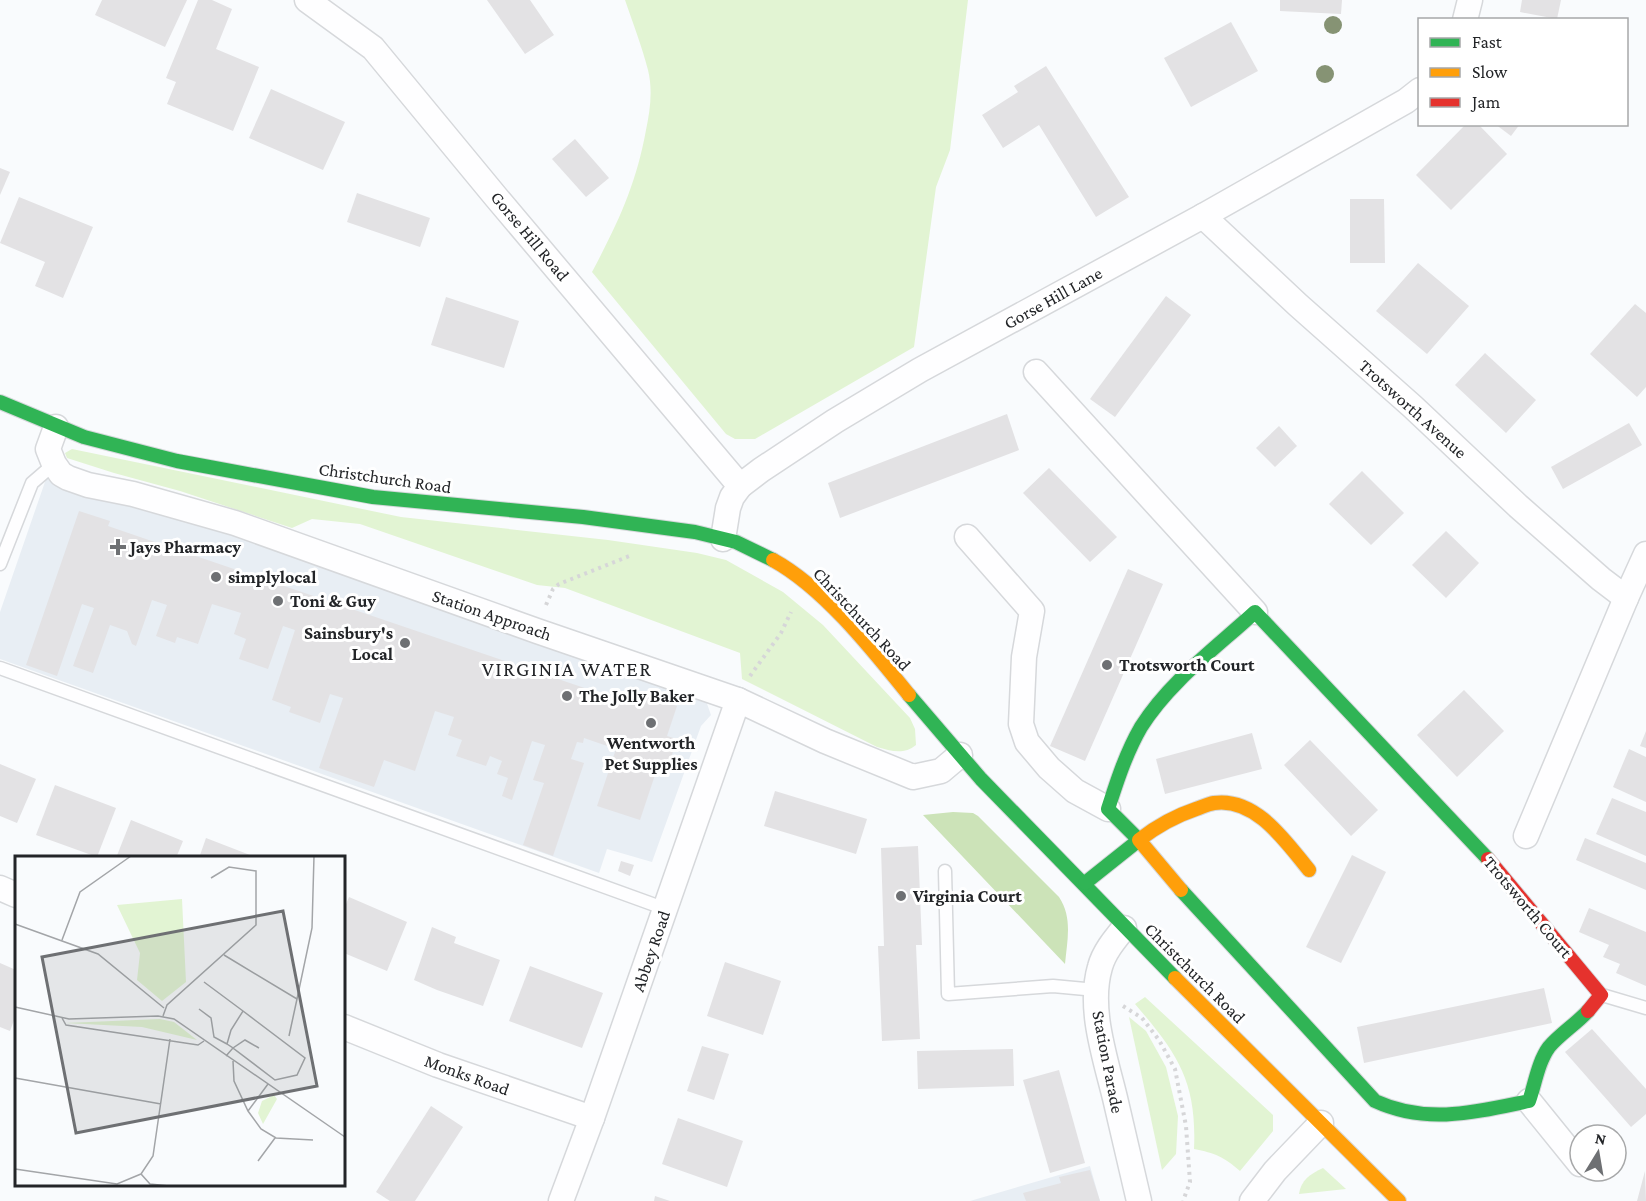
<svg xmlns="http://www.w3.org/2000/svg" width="1646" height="1201" viewBox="0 0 1646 1201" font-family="'Crimson Pro',serif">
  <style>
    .built { fill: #e8eef4 }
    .green { fill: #e2f4d3 }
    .forest { fill: #cce3b8 }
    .building { fill: #e3e2e4 }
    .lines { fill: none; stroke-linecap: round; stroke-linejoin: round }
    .lane-casing { stroke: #d6d8db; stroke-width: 15 }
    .street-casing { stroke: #d6d8db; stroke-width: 27 }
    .fast-casing { stroke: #d6d8db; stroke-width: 16 }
    .slow-casing { stroke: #d6d8db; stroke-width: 16 }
    .jam-casing { stroke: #d6d8db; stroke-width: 16 }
    .path { stroke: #d6d6d8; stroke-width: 4; stroke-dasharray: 3 4.5; stroke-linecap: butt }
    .lane { stroke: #fefeff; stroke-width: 12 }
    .street { stroke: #fefeff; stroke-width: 24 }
    .fast { stroke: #30b455; stroke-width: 14 }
    .slow { stroke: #ff9f0a; stroke-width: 14 }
    .jam { stroke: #e5322d; stroke-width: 14 }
    .tree { fill: #869374 }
    .poi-dot { fill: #6e7073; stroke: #fff; stroke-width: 2 }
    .labels { text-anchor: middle; stroke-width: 6; stroke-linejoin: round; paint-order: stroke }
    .street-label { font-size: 18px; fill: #232528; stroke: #fff }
    .poi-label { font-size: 18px; font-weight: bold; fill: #232528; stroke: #fff; text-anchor: start }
    .quarter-label { font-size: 21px; letter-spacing: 1.5px; fill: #232528; stroke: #fff }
    .inset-road { fill: none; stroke: #a3a5a8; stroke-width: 1.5 }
    .view { fill: #6e7073; fill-opacity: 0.15; stroke: #6e7073; stroke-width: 3 }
    .inset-edge { fill: none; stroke: #232528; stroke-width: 3 }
  </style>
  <rect width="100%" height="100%" fill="#f9fbfd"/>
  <!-- built -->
  <g class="built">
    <path d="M 46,479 L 136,499 L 705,698 L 711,715 L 701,726 L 652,862 L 607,849 L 599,873 L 0,659 L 0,612 Z"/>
    <path d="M 1090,1166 L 1100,1201 L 970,1201 Z"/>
  </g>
  <!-- green -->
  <g class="green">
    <path d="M 625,0 L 968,0 L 950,150 L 936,187 L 914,347 L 755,439 L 735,439 L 726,434 L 592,272 C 618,223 636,185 646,130 C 650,111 653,90 648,70 C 642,47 633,23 625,0 Z"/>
    <path d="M 72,449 L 401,517 L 608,540 L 697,553 L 726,560 L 783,592 L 823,625 L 910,718 L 915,729 L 916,745 C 904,755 891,751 877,747 L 742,679 L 740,653 L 565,588 L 537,585 L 360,524 L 312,519 L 292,528 L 180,491 L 114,473 L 67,458 L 65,453 Z"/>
    <path d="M 1145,997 L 1273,1115 L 1273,1131 L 1240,1171 C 1224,1157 1215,1153 1194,1149 C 1197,1082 1178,1054 1135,1004 Z"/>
    <path d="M 1129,1017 L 1146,1031 L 1166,1067 L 1178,1116 L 1176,1154 L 1162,1170 Z"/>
    <path d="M 1323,1168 L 1346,1189 L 1299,1194 C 1301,1180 1310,1174 1323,1168 Z"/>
  </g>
  <!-- forest -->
  <path class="forest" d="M 953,812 L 973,813 L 978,816 L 1059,897 C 1073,918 1067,941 1065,964 L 923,815 Z"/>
  <!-- building -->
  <g class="building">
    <path d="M 102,0 L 187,0 L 165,47 L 95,15 Z"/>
    <path d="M 198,0 L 212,0 L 232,9 L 216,49 L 259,67 L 233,131 L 167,104 L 176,82 L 166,78 Z"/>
    <path d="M 487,0 L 530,0 L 554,35 L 525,54 Z"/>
    <path d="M 1280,0 L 1342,0 L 1341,14 L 1280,11 Z"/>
    <path d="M 1522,0 L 1561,0 L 1557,19 L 1520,12 Z"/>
    <path d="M 1231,22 L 1258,71 L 1191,107 L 1164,58 Z"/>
    <path d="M 1046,66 L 1129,197 L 1096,217 L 1039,125 L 1003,148 L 982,115 L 1018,92 L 1014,86 Z"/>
    <path d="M 271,89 L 345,122 L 323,170 L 249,138 Z"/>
    <path d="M 1466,124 L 1478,124 L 1507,154 L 1451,210 L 1416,175 Z"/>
    <path d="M 1495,124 L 1520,124 L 1511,136 Z"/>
    <path d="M 575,139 L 609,178 L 586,197 L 552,159 Z"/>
    <path d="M 0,168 L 10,172 L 0,195 Z"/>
    <path d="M 357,193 L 430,218 L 420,247 L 347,222 Z"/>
    <path d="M 19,197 L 93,227 L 63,298 L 35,286 L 45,262 L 0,243 Z"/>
    <path d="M 1350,199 L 1384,199 L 1385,263 L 1350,263 Z"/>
    <path d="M 1418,263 L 1469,306 L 1427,354 L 1376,311 Z"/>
    <path d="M 1166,296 L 1191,315 L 1115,417 L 1090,399 Z"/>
    <path d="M 446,297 L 519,321 L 504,368 L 431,345 Z"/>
    <path d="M 1635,304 L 1646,313 L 1646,387 L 1637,397 L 1590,354 Z"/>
    <path d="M 1485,353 L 1536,400 L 1506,433 L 1455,385 Z"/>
    <path d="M 1007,414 L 1019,450 L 840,518 L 828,483 Z"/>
    <path d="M 1629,423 L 1642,445 L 1563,489 L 1551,467 Z"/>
    <path d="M 1279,426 L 1297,446 L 1275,467 L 1256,448 Z"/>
    <path d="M 1049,468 L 1117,537 L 1090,562 L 1023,493 Z"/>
    <path d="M 1362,471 L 1404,513 L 1371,545 L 1329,504 Z"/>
    <path d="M 79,511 L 110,521 L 108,526 L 140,537 L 614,698 L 615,695 L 641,703 L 644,695 L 677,706 L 667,736 L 677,739 L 668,767 L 659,763 L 640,820 L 597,806 L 616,749 L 584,738 L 583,743 L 577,742 L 571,759 L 584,763 L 553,856 L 523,845 L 544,783 L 533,780 L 545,745 L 532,741 L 512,800 L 502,796 L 508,778 L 497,774 L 502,761 L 490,756 L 486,766 L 456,756 L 462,740 L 448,735 L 454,717 L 435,711 L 415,771 L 384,760 L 374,787 L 319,768 L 343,698 L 330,694 L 320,723 L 289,712 L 291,707 L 272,700 L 295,630 L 283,626 L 268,669 L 239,659 L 246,639 L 234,634 L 241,613 L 212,604 L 198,644 L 177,637 L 175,643 L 156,636 L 167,605 L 152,600 L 136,646 L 132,644 L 127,631 L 110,625 L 93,673 L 73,666 L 94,608 L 82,604 L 57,676 L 26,665 Z"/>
    <path d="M 1446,531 L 1479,563 L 1446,598 L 1412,565 Z"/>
    <path d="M 1128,569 L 1163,584 L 1085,761 L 1050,746 Z"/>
    <path d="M 1464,690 L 1504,731 L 1457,777 L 1417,735 Z"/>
    <path d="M 1646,731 L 1646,748 L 1640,746 Z"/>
    <path d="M 1252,733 L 1262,769 L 1165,794 L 1156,759 Z"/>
    <path d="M 1310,740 L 1378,810 L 1351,836 L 1284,765 Z"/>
    <path d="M 1629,749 L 1646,757 L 1646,802 L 1613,787 Z"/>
    <path d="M 0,764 L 36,779 L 17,823 L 0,816 Z"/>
    <path d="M 55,785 L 116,808 L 97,857 L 36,835 Z"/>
    <path d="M 775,791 L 867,819 L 856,854 L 764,826 Z"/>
    <path d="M 1612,798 L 1646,812 L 1646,856 L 1596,834 Z"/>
    <path d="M 131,820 L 183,841 L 176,858 L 116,858 Z"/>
    <path d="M 206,838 L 250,855 L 249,858 L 199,858 Z"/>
    <path d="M 1585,838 L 1646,863 L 1646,890 L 1576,860 Z"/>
    <path d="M 918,846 L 922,945 L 916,945 L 920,1039 L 882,1041 L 878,946 L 884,946 L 881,848 Z"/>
    <path d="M 1352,855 L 1386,872 L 1341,963 L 1306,947 Z"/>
    <path d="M 621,861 L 634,865 L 630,876 L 618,871 Z"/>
    <path d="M 349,897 L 407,922 L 387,971 L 344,953 L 344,909 Z"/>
    <path d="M 1589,908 L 1646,932 L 1646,986 L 1616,973 L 1620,964 L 1603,957 L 1609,945 L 1579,932 Z"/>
    <path d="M 432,927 L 456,937 L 454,943 L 500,960 L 483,1006 L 437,990 L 414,980 Z"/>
    <path d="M 725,962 L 781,981 L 763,1035 L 707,1016 Z"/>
    <path d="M 0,963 L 16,970 L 16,1015 L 10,1031 L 0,1027 Z"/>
    <path d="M 530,966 L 603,993 L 582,1048 L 509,1021 Z"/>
    <path d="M 1544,988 L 1552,1023 L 1364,1063 L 1357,1027 Z"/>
    <path d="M 1592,1029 L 1646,1089 L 1646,1114 L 1631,1127 L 1565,1052 Z"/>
    <path d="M 702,1046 L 729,1054 L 714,1100 L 687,1091 Z"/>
    <path d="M 1013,1049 L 1014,1086 L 918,1089 L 917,1051 Z"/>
    <path d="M 1059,1070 L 1085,1163 L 1050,1173 L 1023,1080 Z"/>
    <path d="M 431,1106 L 463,1127 L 415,1201 L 390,1201 L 376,1192 Z"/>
    <path d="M 678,1118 L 743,1141 L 727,1187 L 662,1164 Z"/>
    <path d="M 1090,1170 L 1100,1201 L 1026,1201 L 1023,1193 L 1061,1183 L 1059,1177 Z"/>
    <path d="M 1645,1171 L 1646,1201 L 1637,1201 Z"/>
    <path d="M 655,1196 L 670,1201 L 654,1201 Z"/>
  </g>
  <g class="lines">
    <!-- lane casing -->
    <g class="lane-casing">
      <g id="lane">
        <path d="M 0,564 L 32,483 L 54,464"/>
        <path d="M 0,668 L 666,909"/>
        <path d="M 945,871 L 948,994 L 1053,986 L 1096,990"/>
        <path d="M 1602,995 L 1646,1008"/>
      </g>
    </g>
    <!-- street casing -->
    <g class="street-casing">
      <g id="street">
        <path d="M 307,0 L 373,48 L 496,197 L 740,486"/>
        <path d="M 1465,20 L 1470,0"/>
        <path d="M 1203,216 L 1298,305 L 1413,407 L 1518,506 L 1601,579 L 1626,598 L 1646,554"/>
        <path d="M 1036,372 L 1255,612"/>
        <path d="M 56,427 L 48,449 L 54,464 L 61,474 L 68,478 L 88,485 L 133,494 L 235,523 L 537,631 L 738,700 L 825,741 L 913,777 L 941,771 L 960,755"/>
        <path d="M 967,537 L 1032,611 L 1024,657 L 1021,724 L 1027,742 L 1049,768 L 1075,791 L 1108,809"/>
        <path d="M 723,539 L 728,508 L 732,497 L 740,486 L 761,470 L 835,421 L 920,370 L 1203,216 L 1406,101 L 1420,90"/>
        <path d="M 1526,836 L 1626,598"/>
        <path d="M 0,888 L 16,895"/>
        <path d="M 1124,928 C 1115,939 1104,952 1100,967 C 1088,1008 1105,1057 1115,1098 C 1123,1132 1131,1167 1139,1201"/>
        <path d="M 344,1027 L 438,1065 L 592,1118"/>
        <path d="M 1529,1101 L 1580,1164"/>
        <path d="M 561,1201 L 592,1118 L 738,700"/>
        <path d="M 1252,1201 L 1275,1171 L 1321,1123"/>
      </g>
    </g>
    <!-- fast casing -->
    <g class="fast-casing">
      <g id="fast">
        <path d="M 0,402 L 84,437 L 177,461 L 373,497 L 583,517 L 695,532 L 736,542 L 773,560"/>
        <path d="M 909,695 L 981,779 L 1175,978"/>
        <path d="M 1085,883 L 1139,840 L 1108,809 C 1117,781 1126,753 1141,727 C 1170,681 1216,648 1255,612 L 1488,859"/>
        <path d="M 1181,890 L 1375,1101 C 1427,1125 1476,1112 1529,1101 C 1535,1084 1538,1062 1549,1047 C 1560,1034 1576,1024 1588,1011"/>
      </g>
    </g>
    <!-- slow casing -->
    <g class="slow-casing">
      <g id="slow">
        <path d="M 773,560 C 824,588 872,649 909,695"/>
        <path d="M 1181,890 L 1139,840 C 1157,826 1175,816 1196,809 C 1202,807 1208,804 1214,803 C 1256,797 1286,842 1309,870"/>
        <path d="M 1175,978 L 1399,1201"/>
      </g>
    </g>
    <!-- jam casing -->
    <g class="jam-casing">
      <path id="jam" d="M 1488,859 L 1601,995 L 1588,1011"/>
    </g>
    <!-- path -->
    <g class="path">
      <path d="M 546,605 L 553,589 L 559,584 L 632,555"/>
      <path d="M 750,676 L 781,633 L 791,612"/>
      <path d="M 1123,1006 L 1142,1018 L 1159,1040 L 1175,1069 L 1186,1126 L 1190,1182 L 1183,1201"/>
    </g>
    <!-- lane -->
    <use href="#lane" class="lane"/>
    <!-- street -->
    <use href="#street" class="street"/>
    <!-- fast -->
    <use href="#fast" class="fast"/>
    <!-- slow -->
    <use href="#slow" class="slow"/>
    <!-- jam -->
    <use href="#jam" class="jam"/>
  </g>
  <!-- trees -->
  <g class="tree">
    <circle cx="1333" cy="25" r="9"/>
    <circle cx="1325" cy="74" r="9"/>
  </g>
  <!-- markers -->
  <g class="poi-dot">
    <path d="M115 538h6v6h6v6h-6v6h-6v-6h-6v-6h6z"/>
    <circle cx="216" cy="577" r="6"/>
    <circle cx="278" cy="601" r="6"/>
    <circle cx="405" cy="643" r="6"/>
    <circle cx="1107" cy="665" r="6"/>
    <circle cx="567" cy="696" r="6"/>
    <circle cx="651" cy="723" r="6"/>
    <circle cx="901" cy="896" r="6"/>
  </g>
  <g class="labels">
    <!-- street labels -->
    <g class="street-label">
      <text transform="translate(530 236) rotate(50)" y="6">Gorse Hill Road</text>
      <text transform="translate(1053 298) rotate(-29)" y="6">Gorse Hill Lane</text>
      <text transform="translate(1413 409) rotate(42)" y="6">Trotsworth Avenue</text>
      <text transform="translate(385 478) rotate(8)" y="6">Christchurch Road</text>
      <text transform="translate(492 615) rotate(19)" y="6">Station Approach</text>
      <text transform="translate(862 619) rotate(47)" y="6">Christchurch Road</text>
      <text transform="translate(1528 907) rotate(50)" y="6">Trotsworth Court</text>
      <text transform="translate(651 951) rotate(-71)" y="6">Abbey Road</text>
      <text transform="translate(1195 973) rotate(45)" y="6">Christchurch Road</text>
      <text transform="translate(1108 1062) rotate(79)" y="6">Station Parade</text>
      <text transform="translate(467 1075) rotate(20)" y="6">Monks Road</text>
    </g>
    <!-- poi labels -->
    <g class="poi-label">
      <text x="130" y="553">Jays Pharmacy</text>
      <text x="228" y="583">simplylocal</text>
      <text x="290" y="607">Toni &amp; Guy</text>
      <text x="393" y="639" text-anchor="end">Sainsbury's<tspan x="393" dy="21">Local</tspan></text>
      <text x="1119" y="671">Trotsworth Court</text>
      <text x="579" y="702">The Jolly Baker</text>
      <text x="651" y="749" text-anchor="middle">Wentworth<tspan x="651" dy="21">Pet Supplies</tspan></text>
      <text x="913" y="902">Virginia Court</text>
    </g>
    <!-- quarter labels -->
    <g class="quarter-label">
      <text x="567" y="676">VIRGINIA WATER</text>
    </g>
  </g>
  <!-- overview -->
  <g transform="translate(15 856)">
    <rect width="330" height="330" fill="#f9fbfd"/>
    <path d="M 167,43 L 171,126 L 147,145 L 122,124 L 125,97 L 102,49 ZM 145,163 L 159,166 L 182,184 L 127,171 L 50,167 ZM 259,239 L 262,243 L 248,268 L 243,257 L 247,245 Z" fill="#e2f4d3"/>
    <path class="inset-road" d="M 0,68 L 83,98 L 149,152M 47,84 L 65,36 L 116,0M 209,99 L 282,143 L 297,72 L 299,0M 189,126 L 228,155M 0,151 L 54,163 L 143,160 L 159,163 L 330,281M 184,153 L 196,162 L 199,181 L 212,188M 148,160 L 152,149 L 241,69 L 241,15 L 214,11 L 196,22M 47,162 L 51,169 L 183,189 L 189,185M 274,180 L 282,143M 211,200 L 218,192 L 212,188 L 216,174 L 228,155 L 290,202 L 282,219 L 260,224 L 218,192 L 230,184 L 244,192M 218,205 L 219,225 L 233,255 L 246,273 L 261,282 L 298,284M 0,222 L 146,248M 233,255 L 253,228M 243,305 L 260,282M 0,313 L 102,328 L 126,318 L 135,328 L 154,330M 126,318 L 138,300 L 155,183"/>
    <path class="view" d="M 268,55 L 302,230 L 61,277 L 27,101 Z"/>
    <rect width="330" height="330" class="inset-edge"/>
  </g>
  <!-- legend -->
  <rect x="1418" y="18" width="210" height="108" fill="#ffffff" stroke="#a7a8a9" stroke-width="1.5"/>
  <rect x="1430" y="38" width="30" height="9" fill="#30b455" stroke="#a7a8a9" stroke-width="1.5"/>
  <text x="1472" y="48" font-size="18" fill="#232528">Fast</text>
  <rect x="1430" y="68" width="30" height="9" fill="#ff9f0a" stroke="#a7a8a9" stroke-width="1.5"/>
  <text x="1472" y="78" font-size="18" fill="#232528">Slow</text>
  <rect x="1430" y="98" width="30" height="9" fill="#e5322d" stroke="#a7a8a9" stroke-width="1.5"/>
  <text x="1472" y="108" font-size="18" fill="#232528">Jam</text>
  <!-- north arrow -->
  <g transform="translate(1598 1153) rotate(11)"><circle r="28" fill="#ffffff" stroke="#a7a8a9" stroke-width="1.5"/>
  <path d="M0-4.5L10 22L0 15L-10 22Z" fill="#6e7073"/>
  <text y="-9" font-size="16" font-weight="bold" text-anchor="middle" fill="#232528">N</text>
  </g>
</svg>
